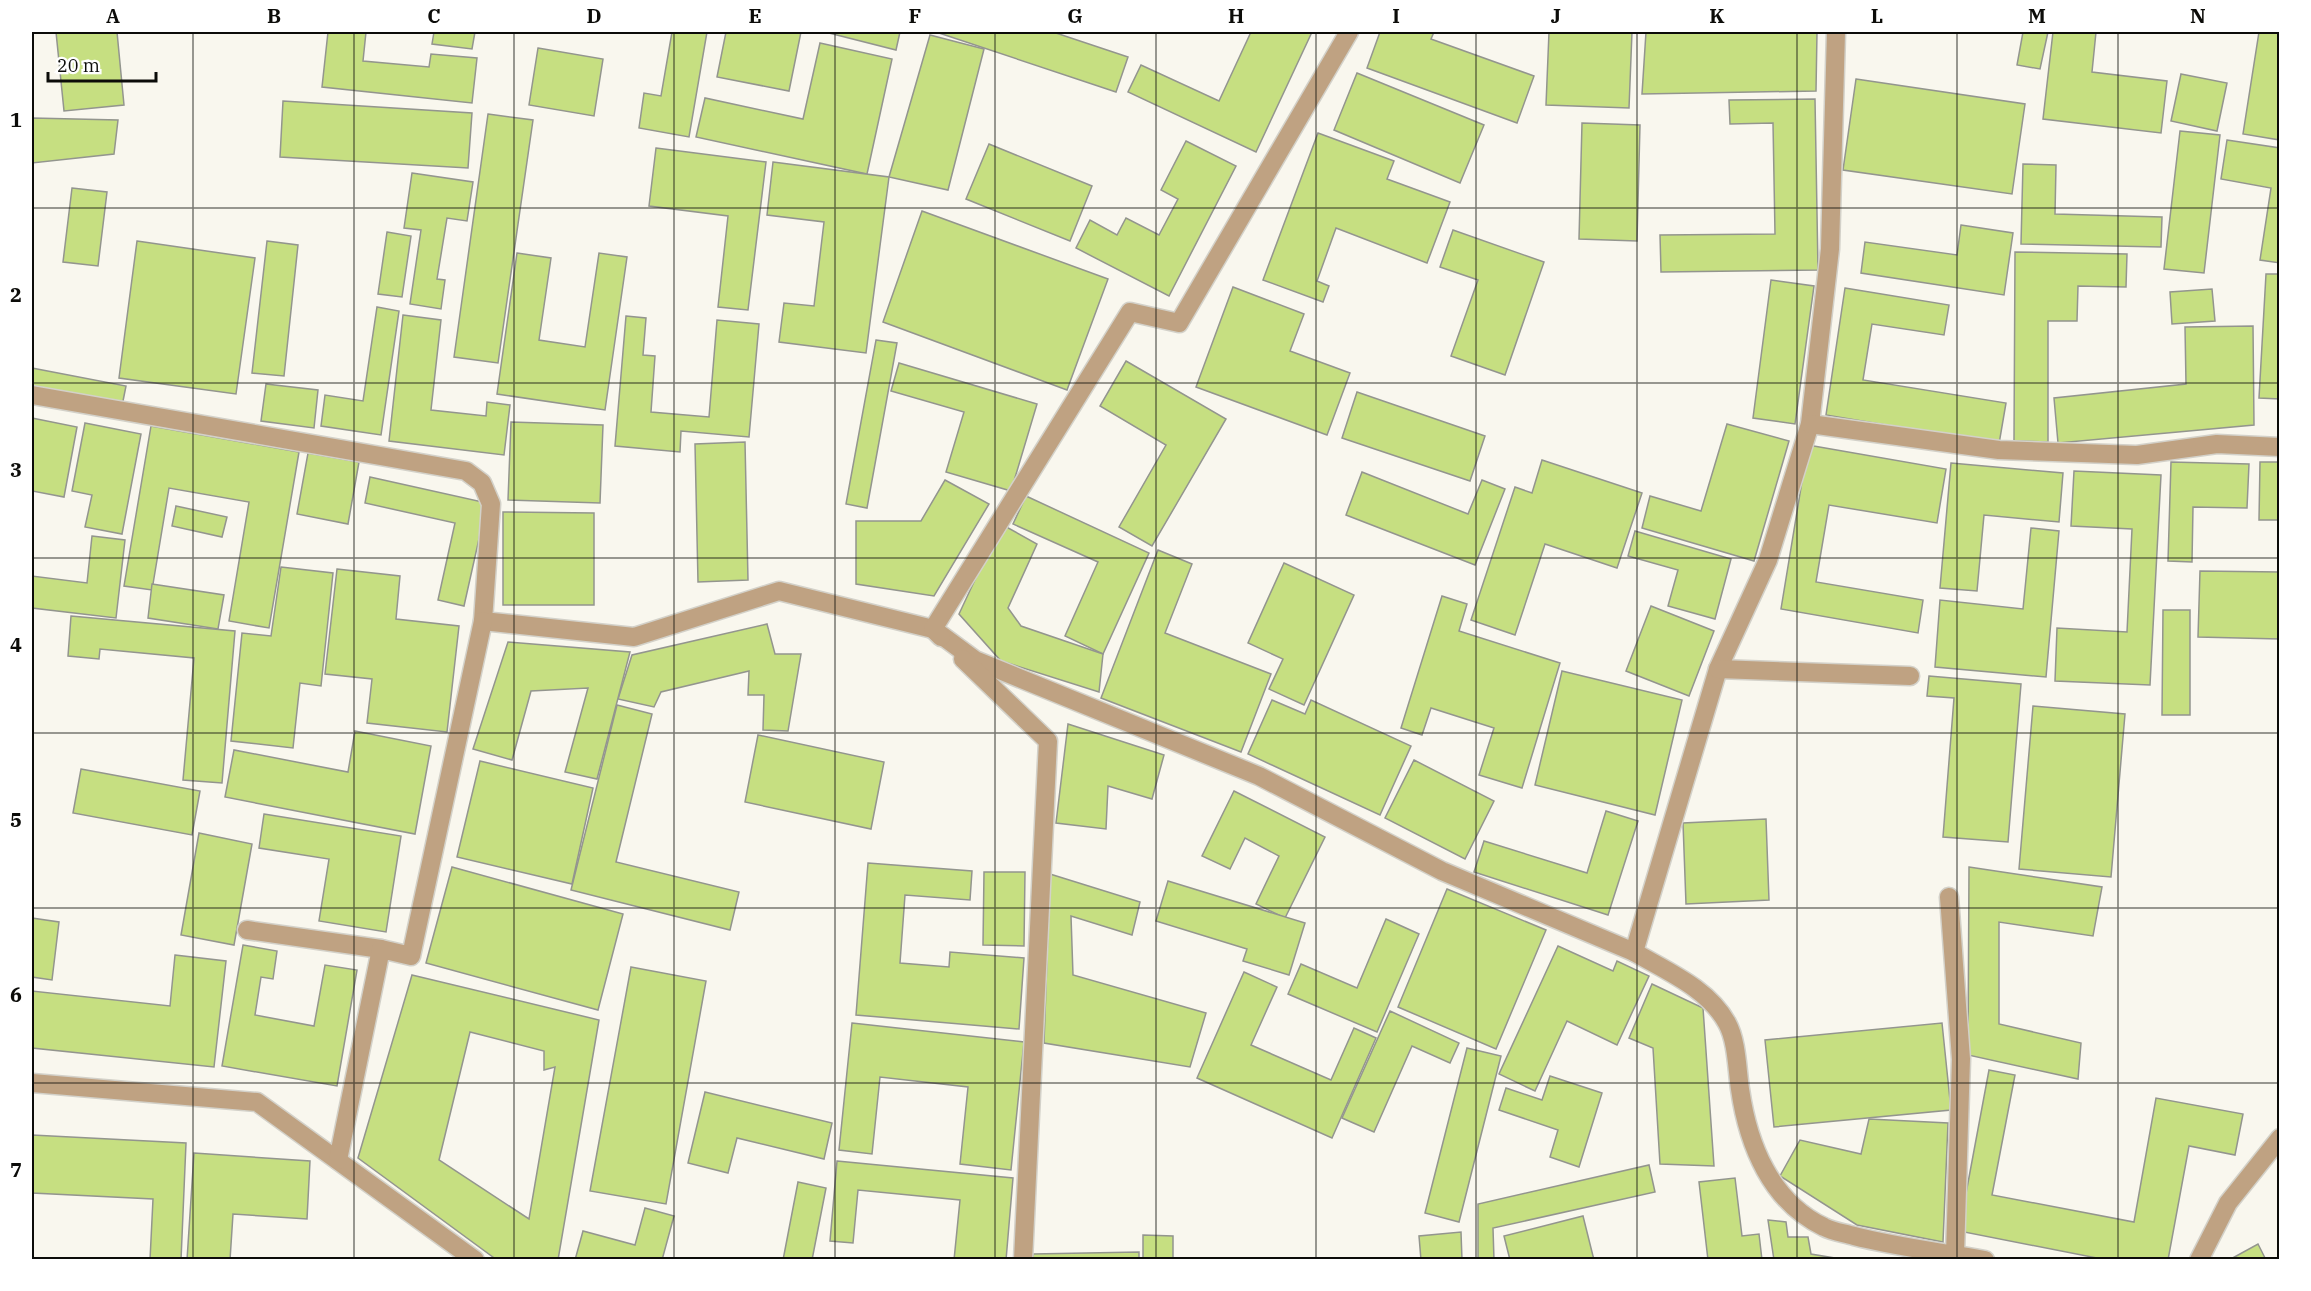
<svg xmlns="http://www.w3.org/2000/svg" width="2311" height="1291" viewBox="0 0 2311 1291" font-family="'IBM Plex Serif',serif">
  <style>
    .building { fill: #c6df81; stroke: #93958e; stroke-width: 1.5; fill-rule: evenodd }
    .lines { fill: none; stroke-linecap: round; stroke-linejoin: round }
    .street-casing { stroke: #d3d1c9; stroke-width: 21 }
    .street { stroke: #bfa282; stroke-width: 18 }
    .grid { fill: none; stroke: #0c0c09; stroke-width: 1.5; stroke-opacity: 0.55 }
    .neatline { fill: none; stroke: #0c0c09; stroke-width: 2 }
    .grid-label { font-size: 20px; text-anchor: middle; font-weight: bold; fill: #0c0c09 }
  </style>
  <rect width="100%" height="100%" fill="#f9f7ee"/>
  <!-- building -->
  <g class="building">
    <path d="M 56,32 L 117,32 L 124,105 L 64,111 Z"/>
    <path d="M 328,32 L 366,32 L 363,61 L 429,67 L 431,54 L 477,58 L 472,103 L 322,87 Z"/>
    <path d="M 434,32 L 475,32 L 472,49 L 432,44 Z"/>
    <path d="M 672,32 L 707,32 L 689,137 L 639,128 L 644,93 L 661,96 Z"/>
    <path d="M 726,32 L 801,32 L 789,91 L 717,77 Z"/>
    <path d="M 825,32 L 900,32 L 896,50 Z"/>
    <path d="M 936,32 L 1053,32 L 1128,57 L 1116,92 Z"/>
    <path d="M 1251,32 L 1312,32 L 1256,152 L 1128,92 L 1141,65 L 1219,101 Z"/>
    <path d="M 1380,32 L 1434,32 L 1431,39 L 1534,76 L 1517,123 L 1367,68 Z"/>
    <path d="M 1549,32 L 1632,32 L 1629,108 L 1546,105 Z"/>
    <path d="M 1646,32 L 1817,32 L 1816,91 L 1642,94 Z"/>
    <path d="M 2023,32 L 2048,32 L 2040,69 L 2017,65 Z"/>
    <path d="M 2053,32 L 2096,32 L 2092,72 L 2167,81 L 2161,133 L 2043,119 Z"/>
    <path d="M 2259,32 L 2280,32 L 2280,140 L 2243,134 Z"/>
    <path d="M 930,35 L 984,49 L 948,190 L 889,177 Z"/>
    <path d="M 820,43 L 892,59 L 867,174 L 696,137 L 705,98 L 803,119 Z"/>
    <path d="M 538,48 L 603,59 L 594,116 L 529,105 Z"/>
    <path d="M 1357,73 L 1484,125 L 1460,183 L 1334,130 Z"/>
    <path d="M 2181,74 L 2227,83 L 2217,131 L 2171,121 Z"/>
    <path d="M 1856,79 L 2025,104 L 2012,194 L 1843,170 Z"/>
    <path d="M 1815,99 L 1818,270 L 1661,272 L 1660,235 L 1775,234 L 1773,123 L 1730,124 L 1729,100 Z"/>
    <path d="M 283,101 L 472,113 L 468,168 L 280,157 Z"/>
    <path d="M 488,114 L 533,120 L 498,363 L 454,357 Z"/>
    <path d="M 32,118 L 118,120 L 114,154 L 32,163 Z"/>
    <path d="M 1582,123 L 1640,125 L 1637,241 L 1579,239 Z"/>
    <path d="M 2180,131 L 2220,135 L 2204,273 L 2164,269 Z"/>
    <path d="M 1318,133 L 1394,161 L 1387,179 L 1450,202 L 1427,263 L 1336,228 L 1317,281 L 1329,286 L 1323,302 L 1263,280 Z"/>
    <path d="M 2227,140 L 2280,148 L 2280,263 L 2260,260 L 2271,188 L 2221,179 Z"/>
    <path d="M 1186,141 L 1236,166 L 1169,296 L 1076,248 L 1090,220 L 1117,235 L 1126,218 L 1159,235 L 1178,199 L 1161,190 Z"/>
    <path d="M 989,144 L 1092,186 L 1070,241 L 966,199 Z"/>
    <path d="M 656,148 L 766,162 L 748,310 L 718,307 L 728,216 L 649,206 Z"/>
    <path d="M 773,162 L 889,177 L 866,353 L 779,342 L 784,303 L 814,306 L 824,222 L 767,215 Z"/>
    <path d="M 2023,164 L 2056,165 L 2055,214 L 2162,217 L 2161,247 L 2021,244 Z"/>
    <path d="M 412,173 L 473,182 L 467,221 L 447,218 L 437,279 L 445,280 L 441,309 L 410,304 L 421,230 L 404,228 Z"/>
    <path d="M 72,188 L 107,192 L 98,266 L 63,262 Z"/>
    <path d="M 922,211 L 1108,279 L 1067,390 L 883,322 Z"/>
    <path d="M 1961,225 L 2013,233 L 2004,295 L 1861,273 L 1865,242 L 1957,255 Z"/>
    <path d="M 1453,230 L 1544,262 L 1505,375 L 1451,356 L 1478,280 L 1440,267 Z"/>
    <path d="M 387,232 L 411,236 L 402,297 L 378,294 Z"/>
    <path d="M 137,241 L 255,258 L 236,394 L 119,378 Z"/>
    <path d="M 267,241 L 298,245 L 284,376 L 252,373 Z"/>
    <path d="M 2015,252 L 2127,254 L 2126,287 L 2078,286 L 2077,321 L 2048,321 L 2048,442 L 2014,441 Z"/>
    <path d="M 517,253 L 551,258 L 539,340 L 585,347 L 599,253 L 627,257 L 605,410 L 497,394 Z"/>
    <path d="M 2266,274 L 2280,274 L 2280,399 L 2259,398 Z"/>
    <path d="M 1771,280 L 1814,286 L 1795,424 L 1753,418 Z"/>
    <path d="M 1233,287 L 1304,314 L 1290,351 L 1350,373 L 1327,435 L 1196,387 Z"/>
    <path d="M 1845,288 L 1949,305 L 1944,335 L 1872,324 L 1863,380 L 2006,403 L 1999,444 L 1826,415 Z"/>
    <path d="M 2212,289 L 2215,321 L 2172,324 L 2170,292 Z"/>
    <path d="M 377,307 L 399,311 L 381,435 L 321,426 L 325,395 L 363,401 Z"/>
    <path d="M 403,315 L 441,320 L 431,410 L 486,416 L 487,402 L 510,405 L 504,455 L 389,441 Z"/>
    <path d="M 626,316 L 646,318 L 643,355 L 655,356 L 651,412 L 709,417 L 717,320 L 759,324 L 749,437 L 681,431 L 680,452 L 615,446 Z"/>
    <path d="M 2253,326 L 2254,425 L 2058,443 L 2054,398 L 2186,384 L 2185,327 Z"/>
    <path d="M 876,340 L 897,343 L 867,508 L 846,504 Z"/>
    <path d="M 1126,361 L 1226,419 L 1152,546 L 1119,527 L 1166,445 L 1100,406 Z"/>
    <path d="M 899,363 L 1037,404 L 1011,491 L 946,472 L 964,412 L 891,391 Z"/>
    <path d="M 32,368 L 126,386 L 121,411 L 32,394 Z"/>
    <path d="M 266,384 L 318,390 L 314,428 L 261,421 Z"/>
    <path d="M 1357,392 L 1485,436 L 1470,481 L 1342,438 Z"/>
    <path d="M 32,418 L 77,427 L 64,497 L 32,491 Z"/>
    <path d="M 511,422 L 603,425 L 600,503 L 508,500 Z"/>
    <path d="M 85,423 L 141,434 L 122,534 L 85,527 L 92,495 L 72,491 Z"/>
    <path d="M 1727,424 L 1789,441 L 1754,561 L 1642,528 L 1650,496 L 1701,511 Z"/>
    <path d="M 151,426 L 299,452 L 269,628 L 229,621 L 249,502 L 169,488 L 152,590 L 124,586 Z"/>
    <path d="M 745,442 L 748,580 L 698,582 L 695,444 Z"/>
    <path d="M 1808,445 L 1946,469 L 1937,523 L 1829,505 L 1816,582 L 1923,600 L 1918,633 L 1781,609 Z"/>
    <path d="M 308,453 L 359,462 L 348,524 L 297,514 Z"/>
    <path d="M 1542,460 L 1642,493 L 1617,568 L 1545,544 L 1515,635 L 1471,620 L 1515,487 L 1532,493 Z"/>
    <path d="M 2171,462 L 2249,464 L 2247,508 L 2193,507 L 2192,562 L 2168,561 Z"/>
    <path d="M 2260,462 L 2280,462 L 2280,520 L 2259,520 Z"/>
    <path d="M 1951,463 L 2063,473 L 2059,522 L 1984,515 L 1977,591 L 1940,588 Z"/>
    <path d="M 2074,471 L 2161,475 L 2150,685 L 2055,681 L 2057,628 L 2127,632 L 2132,529 L 2071,526 Z"/>
    <path d="M 1362,472 L 1468,514 L 1482,480 L 1505,489 L 1475,565 L 1346,515 Z"/>
    <path d="M 370,477 L 487,503 L 464,606 L 438,600 L 455,523 L 365,503 Z"/>
    <path d="M 945,480 L 989,504 L 934,596 L 856,584 L 856,521 L 921,521 Z"/>
    <path d="M 1026,496 L 1149,553 L 1103,654 L 1065,636 L 1098,562 L 1013,524 Z"/>
    <path d="M 176,506 L 227,517 L 222,537 L 172,526 Z"/>
    <path d="M 503,512 L 594,513 L 594,605 L 503,605 Z"/>
    <path d="M 1001,524 L 1037,544 L 1008,608 L 1021,626 L 1103,654 L 1099,692 L 1001,661 L 959,614 Z"/>
    <path d="M 2031,528 L 2059,531 L 2046,677 L 1935,667 L 1940,600 L 2023,609 Z"/>
    <path d="M 1635,531 L 1731,559 L 1715,619 L 1668,606 L 1678,570 L 1628,556 Z"/>
    <path d="M 92,536 L 125,540 L 116,618 L 32,608 L 32,576 L 87,583 Z"/>
    <path d="M 1158,550 L 1192,564 L 1165,633 L 1271,674 L 1241,752 L 1101,698 Z"/>
    <path d="M 1284,563 L 1354,595 L 1304,705 L 1269,689 L 1283,659 L 1248,643 Z"/>
    <path d="M 281,567 L 333,573 L 321,686 L 300,683 L 293,748 L 231,741 L 242,633 L 271,636 Z"/>
    <path d="M 337,569 L 400,576 L 396,619 L 459,626 L 447,732 L 367,723 L 372,679 L 325,674 Z"/>
    <path d="M 2200,571 L 2280,572 L 2280,639 L 2198,637 Z"/>
    <path d="M 152,584 L 224,595 L 218,629 L 148,618 Z"/>
    <path d="M 1442,596 L 1467,604 L 1459,631 L 1560,663 L 1522,788 L 1479,775 L 1494,728 L 1431,708 L 1422,735 L 1401,728 Z"/>
    <path d="M 1651,606 L 1714,631 L 1689,696 L 1626,671 Z"/>
    <path d="M 2163,610 L 2190,610 L 2190,715 L 2162,715 Z"/>
    <path d="M 71,616 L 235,631 L 222,783 L 183,780 L 194,658 L 100,649 L 99,659 L 68,656 Z"/>
    <path d="M 767,624 L 775,654 L 801,654 L 788,731 L 763,730 L 764,695 L 748,695 L 749,671 L 661,692 L 654,707 L 618,699 L 632,655 Z"/>
    <path d="M 508,642 L 630,652 L 597,779 L 565,772 L 588,688 L 531,691 L 512,760 L 473,749 Z"/>
    <path d="M 1562,671 L 1682,700 L 1655,815 L 1535,785 Z"/>
    <path d="M 1929,676 L 2021,684 L 2008,842 L 1943,837 L 1954,698 L 1927,696 Z"/>
    <path d="M 1272,700 L 1305,714 L 1311,700 L 1411,746 L 1380,815 L 1248,754 Z"/>
    <path d="M 617,705 L 652,714 L 616,862 L 739,892 L 730,930 L 571,890 Z"/>
    <path d="M 2033,706 L 2125,714 L 2111,877 L 2019,869 Z"/>
    <path d="M 1068,724 L 1164,755 L 1152,799 L 1108,786 L 1106,829 L 1056,823 Z"/>
    <path d="M 355,731 L 431,746 L 415,834 L 225,797 L 234,750 L 348,772 Z"/>
    <path d="M 758,735 L 884,762 L 871,829 L 745,802 Z"/>
    <path d="M 1414,760 L 1494,801 L 1465,859 L 1385,818 Z"/>
    <path d="M 480,761 L 593,788 L 572,884 L 457,857 Z"/>
    <path d="M 81,769 L 200,791 L 192,835 L 73,813 Z"/>
    <path d="M 1234,791 L 1325,837 L 1285,918 L 1256,904 L 1279,856 L 1245,838 L 1230,869 L 1202,856 Z"/>
    <path d="M 1606,811 L 1638,821 L 1608,915 L 1474,872 L 1484,841 L 1587,873 Z"/>
    <path d="M 264,814 L 401,836 L 386,932 L 319,921 L 329,859 L 259,848 Z"/>
    <path d="M 1766,819 L 1769,900 L 1686,904 L 1683,823 Z"/>
    <path d="M 199,833 L 252,844 L 234,945 L 181,935 Z"/>
    <path d="M 868,863 L 972,871 L 970,900 L 905,895 L 900,963 L 949,967 L 950,952 L 1024,958 L 1019,1029 L 856,1015 Z"/>
    <path d="M 452,867 L 623,914 L 598,1010 L 426,963 Z"/>
    <path d="M 1969,867 L 2102,887 L 2093,936 L 1999,922 L 1999,1024 L 2081,1043 L 2078,1079 L 1968,1055 Z"/>
    <path d="M 984,872 L 1025,872 L 1024,946 L 983,945 Z"/>
    <path d="M 1050,874 L 1140,902 L 1132,935 L 1071,916 L 1073,975 L 1206,1013 L 1190,1067 L 1044,1043 Z"/>
    <path d="M 1168,881 L 1305,923 L 1289,975 L 1243,961 L 1247,949 L 1156,921 Z"/>
    <path d="M 1447,889 L 1546,930 L 1496,1049 L 1398,1007 Z"/>
    <path d="M 32,918 L 59,922 L 52,980 L 32,977 Z"/>
    <path d="M 1386,919 L 1419,934 L 1377,1032 L 1288,994 L 1301,964 L 1357,988 Z"/>
    <path d="M 243,945 L 277,951 L 273,979 L 261,977 L 255,1015 L 314,1026 L 325,965 L 357,970 L 337,1086 L 222,1066 Z"/>
    <path d="M 1558,946 L 1613,971 L 1617,961 L 1649,976 L 1617,1045 L 1567,1021 L 1535,1091 L 1499,1074 Z"/>
    <path d="M 175,955 L 226,961 L 214,1067 L 32,1048 L 32,991 L 170,1006 Z"/>
    <path d="M 631,967 L 706,981 L 666,1204 L 590,1191 Z"/>
    <path d="M 1244,972 L 1277,987 L 1251,1045 L 1331,1080 L 1354,1028 L 1376,1038 L 1332,1138 L 1197,1078 Z"/>
    <path d="M 412,975 L 599,1020 L 558,1260 L 497,1260 L 358,1158 ZM 470,1032 L 544,1051 L 544,1070 L 555,1067 L 529,1219 L 439,1160 Z"/>
    <path d="M 1652,984 L 1703,1008 L 1714,1166 L 1660,1164 L 1653,1048 L 1629,1038 Z"/>
    <path d="M 1390,1011 L 1459,1043 L 1450,1063 L 1412,1046 L 1374,1132 L 1342,1118 Z"/>
    <path d="M 852,1023 L 1024,1042 L 1011,1170 L 960,1164 L 968,1087 L 880,1077 L 872,1154 L 839,1150 Z"/>
    <path d="M 1942,1023 L 1951,1110 L 1774,1127 L 1765,1040 Z"/>
    <path d="M 1467,1048 L 1501,1056 L 1459,1222 L 1425,1213 Z"/>
    <path d="M 1989,1070 L 2015,1075 L 1992,1195 L 2134,1222 L 2156,1098 L 2243,1114 L 2235,1155 L 2189,1146 L 2168,1260 L 2107,1260 L 1959,1231 Z"/>
    <path d="M 1550,1076 L 1602,1093 L 1579,1167 L 1550,1157 L 1558,1130 L 1499,1110 L 1506,1088 L 1542,1100 Z"/>
    <path d="M 705,1092 L 832,1123 L 824,1159 L 737,1138 L 728,1173 L 688,1163 Z"/>
    <path d="M 1869,1119 L 1948,1123 L 1943,1242 L 1857,1225 L 1780,1176 L 1800,1140 L 1861,1154 Z"/>
    <path d="M 32,1135 L 186,1143 L 181,1260 L 150,1260 L 153,1199 L 32,1193 Z"/>
    <path d="M 194,1153 L 310,1161 L 307,1219 L 233,1214 L 230,1260 L 187,1260 Z"/>
    <path d="M 837,1161 L 1013,1178 L 1006,1260 L 954,1260 L 960,1200 L 858,1190 L 853,1243 L 830,1241 Z"/>
    <path d="M 1649,1165 L 1655,1192 L 1493,1228 L 1494,1260 L 1478,1260 L 1478,1204 Z"/>
    <path d="M 1735,1178 L 1742,1236 L 1759,1234 L 1762,1260 L 1708,1260 L 1699,1182 Z"/>
    <path d="M 798,1182 L 826,1188 L 812,1260 L 783,1260 Z"/>
    <path d="M 645,1208 L 674,1216 L 662,1260 L 575,1260 L 583,1231 L 635,1245 Z"/>
    <path d="M 1583,1216 L 1594,1260 L 1510,1260 L 1504,1236 Z"/>
    <path d="M 1768,1220 L 1786,1222 L 1788,1237 L 1808,1237 L 1811,1254 L 1847,1260 L 1774,1260 Z"/>
    <path d="M 1461,1232 L 1462,1260 L 1421,1260 L 1419,1236 Z"/>
    <path d="M 1143,1235 L 1173,1236 L 1173,1260 L 1143,1260 Z"/>
    <path d="M 2258,1244 L 2266,1260 L 2229,1260 Z"/>
    <path d="M 1139,1252 L 1139,1260 L 1033,1260 L 1033,1254 Z"/>
  </g>
  <g class="lines">
    <!-- street casing -->
    <g class="street-casing">
      <g id="street">
        <path d="M 1836,32 L 1830,249 L 1810,424 L 1768,560 L 1718,669 L 1634,952 C 1666,971 1708,988 1727,1023 C 1737,1041 1737,1069 1740,1089 C 1748,1145 1771,1202 1824,1227 C 1833,1232 1845,1233 1854,1236 C 1897,1247 1941,1252 1985,1260"/>
        <path d="M 32,395 L 466,471 L 482,483 L 491,504 L 483,621 L 634,637 L 779,591 L 933,629 L 975,660 L 1259,776 L 1442,871 L 1634,952"/>
        <path d="M 1810,424 L 1999,450 L 2137,455 L 2217,444 L 2280,447"/>
        <path d="M 941,637 L 933,629 L 1130,312 L 1179,323 L 1349,32"/>
        <path d="M 963,659 L 1048,741 L 1023,1260"/>
        <path d="M 1718,669 L 1910,676"/>
        <path d="M 1949,897 L 1961,1059 L 1955,1254"/>
        <path d="M 247,930 L 381,949"/>
        <path d="M 32,1083 L 257,1102 L 475,1260"/>
        <path d="M 338,1160 L 381,949 L 411,956 L 483,621"/>
        <path d="M 2199,1260 L 2228,1203 L 2280,1138"/>
      </g>
    </g>
    <!-- street -->
    <use href="#street" class="street"/>
  </g>
  <!-- grid -->
  <path class="grid" d="M 193,32 L 193,1260M 354,32 L 354,1260M 514,32 L 514,1260M 674,32 L 674,1260M 835,32 L 835,1260M 995,32 L 995,1260M 1156,32 L 1156,1260M 1316,32 L 1316,1260M 1476,32 L 1476,1260M 1637,32 L 1637,1260M 1797,32 L 1797,1260M 1957,32 L 1957,1260M 2118,32 L 2118,1260M 32,208 L 2280,208M 32,383 L 2280,383M 32,558 L 2280,558M 32,733 L 2280,733M 32,908 L 2280,908M 32,1083 L 2280,1083"/>
  <!-- border -->
  <rect width="2311" height="1291" fill="none" stroke="#ffffff" stroke-width="66"/>
  <!-- scale -->
  <path d="M48 72v9h108v-9" fill="none" stroke="#0c0c09" stroke-width="3"/>
  <text x="57" y="72" font-size="18" fill="#0c0c09" stroke="#ffffff" stroke-width="4.5" paint-order="stroke">20 m</text>
  <rect x="33" y="33" width="2245" height="1225" class="neatline"/>
  <g class="grid-label">
    <text x="113" y="23">A</text>
    <text x="274" y="23">B</text>
    <text x="434" y="23">C</text>
    <text x="594" y="23">D</text>
    <text x="755" y="23">E</text>
    <text x="915" y="23">F</text>
    <text x="1075" y="23">G</text>
    <text x="1236" y="23">H</text>
    <text x="1396" y="23">I</text>
    <text x="1556" y="23">J</text>
    <text x="1717" y="23">K</text>
    <text x="1877" y="23">L</text>
    <text x="2037" y="23">M</text>
    <text x="2198" y="23">N</text>
    <text x="16" y="127">1</text>
    <text x="16" y="302">2</text>
    <text x="16" y="477">3</text>
    <text x="16" y="652">4</text>
    <text x="16" y="827">5</text>
    <text x="16" y="1002">6</text>
    <text x="16" y="1177">7</text>
  </g>
</svg>
